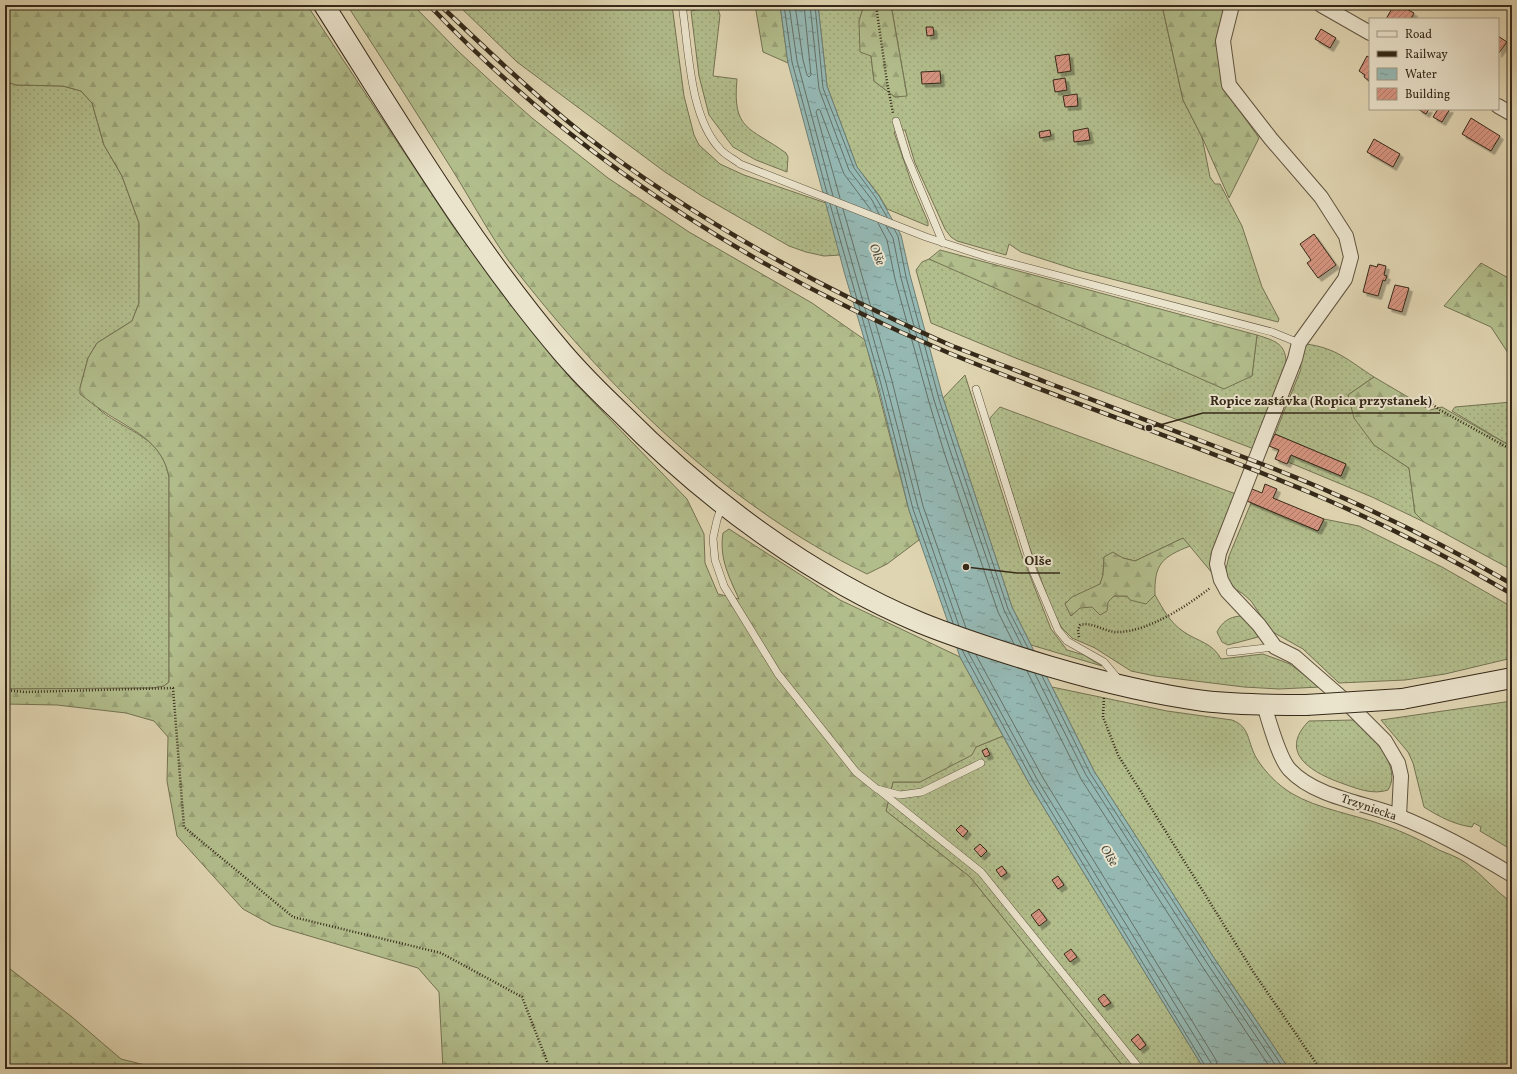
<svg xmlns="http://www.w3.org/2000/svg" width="1517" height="1074" viewBox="0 0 1517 1074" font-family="Vollkorn,serif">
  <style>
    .grass { fill: url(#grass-dots); stroke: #747352 }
    .forest { fill: url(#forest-firs); stroke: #747352 }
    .water { fill: url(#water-ripples); stroke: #6f7f75 }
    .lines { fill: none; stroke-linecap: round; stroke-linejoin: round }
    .shore { stroke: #657066; stroke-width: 1 }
    .building { fill: url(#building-hatch); stroke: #352919; filter: url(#shadow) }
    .service-casing { stroke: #60543f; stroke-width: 8 }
    .minor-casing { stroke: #60543f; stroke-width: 16 }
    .secondary-casing { stroke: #352919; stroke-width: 22 }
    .path { stroke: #352919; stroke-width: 2.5; stroke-dasharray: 1 2; stroke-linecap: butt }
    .service { stroke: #ebe4cd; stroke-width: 7 }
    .minor { stroke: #ebe4cd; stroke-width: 14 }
    .secondary { stroke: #ebe4cd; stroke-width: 20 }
    .rail-casing { stroke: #352919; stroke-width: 4.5 }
    .rail { stroke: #ebe4cd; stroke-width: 3; stroke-dasharray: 9; stroke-linecap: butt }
    .secondary-bridge-casing { stroke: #352919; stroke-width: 22; stroke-linecap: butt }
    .secondary-bridge { stroke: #ebe4cd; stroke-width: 20 }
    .labels { text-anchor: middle; stroke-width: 4; stroke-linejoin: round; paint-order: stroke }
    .street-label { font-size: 12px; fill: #352919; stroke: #ebe4cd }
    .water-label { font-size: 13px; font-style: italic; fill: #4d4d40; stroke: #ebe4cd }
    .leader { fill: none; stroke: #352919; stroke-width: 1.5 }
    .callout-dot { fill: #352919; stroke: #ebe4cd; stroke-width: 1.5 }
    .callout-label { font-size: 13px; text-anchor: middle; font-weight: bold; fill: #352919; stroke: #ebe4cd; stroke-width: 4; stroke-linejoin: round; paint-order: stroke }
  </style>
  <defs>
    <pattern id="grass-dots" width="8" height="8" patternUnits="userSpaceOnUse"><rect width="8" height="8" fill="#b2bd8c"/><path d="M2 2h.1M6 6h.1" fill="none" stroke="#9aa278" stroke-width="1.8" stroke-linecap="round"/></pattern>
    <pattern id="forest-firs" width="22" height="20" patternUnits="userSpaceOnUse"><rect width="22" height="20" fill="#b2bd8c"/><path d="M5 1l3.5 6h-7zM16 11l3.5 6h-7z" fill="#9aa278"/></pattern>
    <pattern id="water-ripples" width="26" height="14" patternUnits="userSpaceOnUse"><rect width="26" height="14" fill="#95b8b3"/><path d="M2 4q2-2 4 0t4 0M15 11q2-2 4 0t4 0" fill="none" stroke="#7a9691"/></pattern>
    <pattern id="building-hatch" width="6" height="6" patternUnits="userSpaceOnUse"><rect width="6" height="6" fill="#d79581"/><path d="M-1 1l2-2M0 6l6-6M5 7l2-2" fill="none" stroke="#af7a69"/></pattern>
    <filter id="shadow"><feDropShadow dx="3.5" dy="3.5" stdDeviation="0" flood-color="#0004"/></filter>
  </defs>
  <rect width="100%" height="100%" fill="#e0d5b2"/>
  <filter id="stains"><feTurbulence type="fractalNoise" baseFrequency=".005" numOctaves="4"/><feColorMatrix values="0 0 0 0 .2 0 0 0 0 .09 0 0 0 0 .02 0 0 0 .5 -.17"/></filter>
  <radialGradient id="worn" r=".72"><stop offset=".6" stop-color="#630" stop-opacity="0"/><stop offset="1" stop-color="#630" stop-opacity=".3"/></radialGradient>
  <!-- grass -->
  <g class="grass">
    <path d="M 458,5 L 672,5 L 684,96 L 694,135 L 699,145 L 720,164 L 744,175 L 826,203 L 840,255 L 824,256 L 806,252 L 789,246 L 702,196 L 665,172 L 517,62 Z"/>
    <path d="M 818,5 L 864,5 L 859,21 L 871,56 L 874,81 L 895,97 L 907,95 L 891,5 L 1162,5 L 1183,100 L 1202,137 L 1210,177 L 1215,184 L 1220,184 L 1242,226 L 1262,287 L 1279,319 L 1278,322 L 1077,270 L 1021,252 L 1009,244 L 1006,255 L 957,241 L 951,237 L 945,229 L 915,163 L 905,130 L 894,132 L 913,187 L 928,222 L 928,226 L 887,209 L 879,195 L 857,167 L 827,86 Z"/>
    <path d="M 717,6 L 720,15 L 713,76 L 737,79 C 732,131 750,127 786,153 L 788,157 L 787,172 L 756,160 L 733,147 L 709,115 L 699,76 L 691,11 Z"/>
    <path d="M 5,81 L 16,85 L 63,86 L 81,91 L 92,103 L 104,145 L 122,176 L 139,223 L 139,303 L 132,321 L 97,343 L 88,358 L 80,388 C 87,396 94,404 101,411 C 129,433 161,436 169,477 L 169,682 L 164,686 L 153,688 L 5,689 Z"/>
    <path d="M 929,259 L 1252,376 L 1257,335 C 1276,341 1287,344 1286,366 L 1254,449 L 1013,357 L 931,323 L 916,270 L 922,262 Z"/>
    <path d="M 1306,344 C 1337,348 1349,361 1374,377 L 1348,395 L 1374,445 L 1409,468 L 1415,513 L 1424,522 L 1372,497 L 1288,462 L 1291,455 L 1341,476 L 1346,464 L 1275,434 L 1301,369 L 1300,362 Z"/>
    <path d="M 965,375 L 1021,553 L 1051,629 L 1067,650 L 1084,655 L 1102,666 L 1031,645 L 1012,607 L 943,398 Z"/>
    <path d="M 1512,402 L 1512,447 L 1452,411 L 1455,407 Z"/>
    <path d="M 1000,407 L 1236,494 L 1213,574 L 1183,538 L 1135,561 L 1123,558 L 1104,557 L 1103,575 L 1100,584 L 1065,603 L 1071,616 L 1080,608 L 1108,602 L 1114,596 L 1127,596 L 1146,604 L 1155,595 C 1163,609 1170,623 1184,632 C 1197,641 1213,643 1221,659 L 1263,654 L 1290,664 L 1320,687 L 1279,689 L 1244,687 L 1155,676 L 1131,671 L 1095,648 L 1072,638 L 1062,628 L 1053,613 L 1027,540 L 990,422 L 990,418 Z"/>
    <path d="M 1251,503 L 1318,531 L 1324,519 L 1359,526 L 1442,567 L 1512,607 L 1512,658 L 1445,674 L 1405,680 L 1339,683 L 1303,649 L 1271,631 L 1251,601 L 1242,593 L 1234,589 L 1227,579 L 1226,569 L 1229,556 Z"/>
    <path d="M 1240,616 L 1258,632 L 1258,637 L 1228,645 L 1222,642 L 1217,632 C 1222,622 1229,617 1240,616 Z"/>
    <path d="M 1052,687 L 1167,711 L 1232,720 C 1251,727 1247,743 1257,759 C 1265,772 1278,785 1291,793 C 1317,809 1357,815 1386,826 C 1404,832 1422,841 1439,850 C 1448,854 1458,857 1466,863 C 1483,875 1495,891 1512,903 L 1512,1069 L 1289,1069 L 1214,958 L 1094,771 Z"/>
    <path d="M 1512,701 L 1512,850 L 1480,831 L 1481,827 L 1474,823 L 1472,827 C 1455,825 1438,816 1424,807 L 1413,763 L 1408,752 L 1381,720 Z"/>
    <path d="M 1354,720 C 1371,734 1403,767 1388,790 C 1373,795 1358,789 1344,784 C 1315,774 1276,754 1309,721 Z"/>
    <path d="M 1003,736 L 1030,785 L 1204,1069 L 1125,1069 L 970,877 L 886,811 L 893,782 L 920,782 L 976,747 Z"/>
  </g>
  <!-- forest -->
  <g class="forest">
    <path d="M 5,5 L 307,5 L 454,228 L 572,380 L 687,499 L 704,534 L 705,563 L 718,594 L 739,599 C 729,577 719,558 723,533 L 729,529 L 840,600 L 960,657 L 1003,736 L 976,747 L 972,755 L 920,782 L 893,782 L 886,811 L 970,877 L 1125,1069 L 443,1069 L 439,992 L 418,968 L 272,925 L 243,909 L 177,836 L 167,781 L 168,737 L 154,721 L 126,713 L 57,705 L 5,704 L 5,689 L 153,688 L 164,686 L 169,682 L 169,477 C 162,440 131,430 103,411 C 95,406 88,400 80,394 L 80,388 L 88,358 L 97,343 L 132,321 L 139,303 L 139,223 L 122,176 L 104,145 L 92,103 L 81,91 L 63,86 L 16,85 L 5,81 Z"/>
    <path d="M 347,5 L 413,5 L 459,52 L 496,86 L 532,118 L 608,178 L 689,232 L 812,303 L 865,340 L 909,510 L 919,540 L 887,564 L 867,574 C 724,504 608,389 511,264 C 491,237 471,200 453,171 C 418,115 383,60 347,5 Z"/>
    <path d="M 755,5 L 780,5 L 788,63 L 763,52 Z"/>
    <path d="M 864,5 L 891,5 L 907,96 L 895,97 L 874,81 L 871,56 L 860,52 L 859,21 Z"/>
    <path d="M 1162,5 L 1228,5 L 1217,41 L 1222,86 L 1259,138 L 1229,198 L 1202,137 L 1183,100 Z"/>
    <path d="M 940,250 L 1257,335 L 1252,376 L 1224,389 L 929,259 Z"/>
    <path d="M 1481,263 L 1512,280 L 1512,353 L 1508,353 L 1491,327 L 1444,306 Z"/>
    <path d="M 1374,377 L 1430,410 L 1442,407 L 1512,447 L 1512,570 L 1424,522 L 1415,513 L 1409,468 L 1374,445 L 1354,418 L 1348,395 Z"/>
    <path d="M 1183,538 L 1190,546 C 1162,557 1154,564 1155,595 L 1146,604 L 1130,600 L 1127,596 L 1114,596 L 1108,602 L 1107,611 L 1100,615 L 1092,607 L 1080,608 L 1071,616 L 1065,604 L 1072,597 L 1100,584 L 1103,575 L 1104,557 L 1113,552 L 1123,558 L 1135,561 Z"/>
    <path d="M 5,965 L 72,1017 L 121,1059 L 161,1069 L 5,1069 Z"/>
  </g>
  <!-- water -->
  <path class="water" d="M 780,5 L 818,5 L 827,86 L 857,167 L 879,196 L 901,235 L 910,275 L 943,398 L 1012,607 L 1094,771 L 1214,958 L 1289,1069 L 1204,1069 L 1030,785 L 960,657 L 909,510 L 878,385 L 845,275 L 788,63 Z"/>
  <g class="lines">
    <!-- shore -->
    <g class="shore">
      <path d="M 784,5 L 792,62 L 827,193"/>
      <path d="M 789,5 L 797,61 L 833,196"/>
      <path d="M 795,5 L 803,60 L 807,75 L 809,77 L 811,75 L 804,5"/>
      <path d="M 810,5 L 819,89 L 849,170 L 872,200 L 879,214"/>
      <path d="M 815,5 L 823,88 L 854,168 L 876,198 L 887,217"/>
      <path d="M 840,198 L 816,112 L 818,109 L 820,110 L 844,174 L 871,210"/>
      <path d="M 830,204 L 881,384 L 913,509 L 953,623"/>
      <path d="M 836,206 L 886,383 L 918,507 L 959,626"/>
      <path d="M 843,209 L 892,381 L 923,506 L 966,628"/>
      <path d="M 878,223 L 887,240 L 895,279 L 929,402 L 944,452 L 998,612 L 1014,644"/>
      <path d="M 886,226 L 893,238 L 901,278 L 934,400 L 950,450 L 1004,610 L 1022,646"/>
      <path d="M 894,229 L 898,236 L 906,277 L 939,399 L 955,449 L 1008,609 L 1028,648"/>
      <path d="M 962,650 L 1034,783 L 1207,1069"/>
      <path d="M 968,652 L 1038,781 L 1211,1063 L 1212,1069"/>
      <path d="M 976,655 L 1043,778 L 1216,1060 L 1218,1069"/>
      <path d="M 1027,671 L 1081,779 L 1202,966 L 1271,1069"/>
      <path d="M 1035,674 L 1086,775 L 1207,963 L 1278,1069"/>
      <path d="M 1042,676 L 1090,773 L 1211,960 L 1284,1069"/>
    </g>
  </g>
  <!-- building -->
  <g class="building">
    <path d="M 1394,5 L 1399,5 L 1414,13 L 1411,19 L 1386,19 Z"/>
    <path d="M 926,27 L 933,27 L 934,35 L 927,36 Z"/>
    <path d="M 1321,29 L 1336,38 L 1330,48 L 1315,39 Z"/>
    <path d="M 1498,36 L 1507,42 L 1498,54 Z"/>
    <path d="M 1069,54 L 1071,71 L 1058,73 L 1055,56 Z"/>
    <path d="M 1367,56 L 1370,58 L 1369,81 L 1364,77 L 1365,75 L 1359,71 Z"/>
    <path d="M 940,71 L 941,83 L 922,84 L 921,72 Z"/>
    <path d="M 1065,78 L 1067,90 L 1055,92 L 1053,80 Z"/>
    <path d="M 1077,94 L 1078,106 L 1065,107 L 1063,96 Z"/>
    <path d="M 1418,109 L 1429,109 L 1426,114 Z"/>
    <path d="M 1438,109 L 1450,109 L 1442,122 L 1433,117 Z"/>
    <path d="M 1471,118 L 1500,136 L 1491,151 L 1462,134 Z"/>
    <path d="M 1088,128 L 1090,140 L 1074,142 L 1073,131 Z"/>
    <path d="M 1050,130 L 1051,136 L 1040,138 L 1039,132 Z"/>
    <path d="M 1374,139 L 1400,154 L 1393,167 L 1367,152 Z"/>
    <path d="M 1314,234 L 1336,265 L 1318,278 L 1307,263 L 1311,260 L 1300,244 Z"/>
    <path d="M 1378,264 L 1386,266 L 1384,275 L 1387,276 L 1385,281 L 1383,280 L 1378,296 L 1363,292 L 1370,265 L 1377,267 Z"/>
    <path d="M 1395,285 L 1409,288 L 1402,312 L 1388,308 Z"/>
    <path d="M 1275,434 L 1346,464 L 1341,476 L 1291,455 L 1287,464 L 1275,459 L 1279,450 L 1269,446 Z"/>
    <path d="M 1265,484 L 1277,489 L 1273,498 L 1324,519 L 1318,531 L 1247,501 L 1252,489 L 1262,493 Z"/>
    <path d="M 987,748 L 990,755 L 985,757 L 982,751 Z"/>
    <path d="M 961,825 L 968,831 L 963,837 L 956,830 Z"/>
    <path d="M 980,844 L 987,851 L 981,857 L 974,849 Z"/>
    <path d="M 1002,866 L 1007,873 L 1001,877 L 996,870 Z"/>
    <path d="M 1058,876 L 1064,885 L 1058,889 L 1052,880 Z"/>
    <path d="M 1039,909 L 1047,920 L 1039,926 L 1031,915 Z"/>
    <path d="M 1071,949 L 1077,957 L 1070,962 L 1064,954 Z"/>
    <path d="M 1104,994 L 1111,1003 L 1104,1007 L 1098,999 Z"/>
    <path d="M 1138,1034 L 1146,1045 L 1140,1050 L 1131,1040 Z"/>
  </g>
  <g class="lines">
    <!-- service casing -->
    <g class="service-casing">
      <g id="service">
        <path d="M 682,5 C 689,49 689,116 720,149 C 725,155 734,159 740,164 L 926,237 L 987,257 L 1272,332 L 1299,343"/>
        <path d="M 683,7 L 698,5"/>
        <path d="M 896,121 L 907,157 L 943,243"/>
        <path d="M 976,389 L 1033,571 L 1058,630 L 1067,641 L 1104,662 L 1119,680"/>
        <path d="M 722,505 L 717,520 L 713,538 L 715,560 L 724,586 L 778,674 L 856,772 L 877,789 L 900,795 L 922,792 L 981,763"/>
        <path d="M 1230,652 L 1274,647"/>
        <path d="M 879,790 L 981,872 L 1140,1069"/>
      </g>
    </g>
    <!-- minor casing -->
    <g class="minor-casing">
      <g id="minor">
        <path d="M 1232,5 L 1223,41 L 1229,85 L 1271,139 L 1321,197 L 1346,236 L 1351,257 L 1345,279 L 1299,343 L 1295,359 L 1219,553 L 1217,564 L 1221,580 L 1227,591 L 1259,625 L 1275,647 L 1295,657 L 1343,699 L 1385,741 L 1398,763 L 1401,776 L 1399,816"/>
        <path d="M 1321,5 L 1370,33"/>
        <path d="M 1498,106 L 1512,114"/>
        <path d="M 1264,705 C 1269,721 1279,759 1290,770 C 1315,797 1365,803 1398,816 C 1438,832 1476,853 1512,875"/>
      </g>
    </g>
    <!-- secondary casing -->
    <g class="secondary-casing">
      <g id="secondary">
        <path d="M 324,5 C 399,123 471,245 562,352 C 580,373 600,393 620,412 C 705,498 809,576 921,623 C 963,640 1005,653 1048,666 C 1099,681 1151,694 1204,701 C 1238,705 1272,705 1306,705"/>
        <path d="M 1402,699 L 1512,678"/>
      </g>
    </g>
    <!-- path -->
    <g class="path">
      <path d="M 876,5 L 887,82 L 893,113"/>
      <path d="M 1425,399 L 1440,410 L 1512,450"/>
      <path d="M 1079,637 L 1078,630 L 1080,625 C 1093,621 1105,633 1119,632 C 1149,631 1187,606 1210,588"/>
      <path d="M 5,690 L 25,692 L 173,688 L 184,827 L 293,917 L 441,953 L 522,997 L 550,1069"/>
      <path d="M 1104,698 L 1103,717 L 1118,755 L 1254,973 L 1320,1069"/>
    </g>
    <!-- service -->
    <use href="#service" class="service"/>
    <!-- minor -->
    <use href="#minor" class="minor"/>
    <!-- secondary -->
    <use href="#secondary" class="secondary"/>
    <!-- rail casing -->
    <g class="rail-casing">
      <g id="rail">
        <path d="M 429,5 C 575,159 755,272 949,353 C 1069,403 1192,443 1311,493 C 1380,522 1447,556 1512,594"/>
        <path d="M 440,5 C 486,49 532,93 582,133 C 695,220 820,288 950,345 C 982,358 1016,370 1048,383 C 1121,411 1195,438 1267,466 C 1352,499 1434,539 1512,584"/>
      </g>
    </g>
    <!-- rail -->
    <use href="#rail" class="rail"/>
    <!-- secondary-bridge casing -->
    <g class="secondary-bridge-casing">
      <path id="secondary-bridge" d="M 1306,705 L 1402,699"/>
    </g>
    <!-- secondary-bridge -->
    <use href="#secondary-bridge" class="secondary-bridge"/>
  </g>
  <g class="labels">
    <!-- street labels -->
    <g class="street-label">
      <text transform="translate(1369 807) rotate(19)" y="4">Trzyniecka</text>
    </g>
    <!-- water labels -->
    <g class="water-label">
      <text transform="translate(878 254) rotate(68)" y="5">Olše</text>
      <text transform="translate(1110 855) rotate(59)" y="5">Olše</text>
    </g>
  </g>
  <!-- callouts -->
  <path class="leader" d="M1149 428L1203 413H1440M966 567L1017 573H1060"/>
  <g class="callout-dot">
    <circle cx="1149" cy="428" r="4"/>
    <circle cx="966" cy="567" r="4"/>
  </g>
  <g class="callout-label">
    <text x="1321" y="405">Ropice zastávka (Ropica przystanek)</text>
    <text x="1038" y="565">Olše</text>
  </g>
  <!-- margin -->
  <rect width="1517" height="1074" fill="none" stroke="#e0d5b2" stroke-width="20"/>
  <rect x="6" y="6" width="1505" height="1062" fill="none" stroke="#352919" stroke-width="2"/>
  <rect x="10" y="10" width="1497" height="1054" fill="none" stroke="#352919"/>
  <!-- legend -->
  <rect x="1369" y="18" width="130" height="92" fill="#ebe4cd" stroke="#a29985"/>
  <rect x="1377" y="31" width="20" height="6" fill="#ebe4cd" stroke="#a29985"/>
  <text x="1405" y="38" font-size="12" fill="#352919">Road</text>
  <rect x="1377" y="51" width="20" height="6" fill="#352919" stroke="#a29985"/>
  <text x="1405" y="58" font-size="12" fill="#352919">Railway</text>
  <rect x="1377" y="68" width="20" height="12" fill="url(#water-ripples)" stroke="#a29985"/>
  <text x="1405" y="78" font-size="12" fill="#352919">Water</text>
  <rect x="1377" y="88" width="20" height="12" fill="url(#building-hatch)" stroke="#a29985"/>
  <text x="1405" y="98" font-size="12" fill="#352919">Building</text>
  <rect width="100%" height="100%" filter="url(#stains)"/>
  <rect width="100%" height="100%" fill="url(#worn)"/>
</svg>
